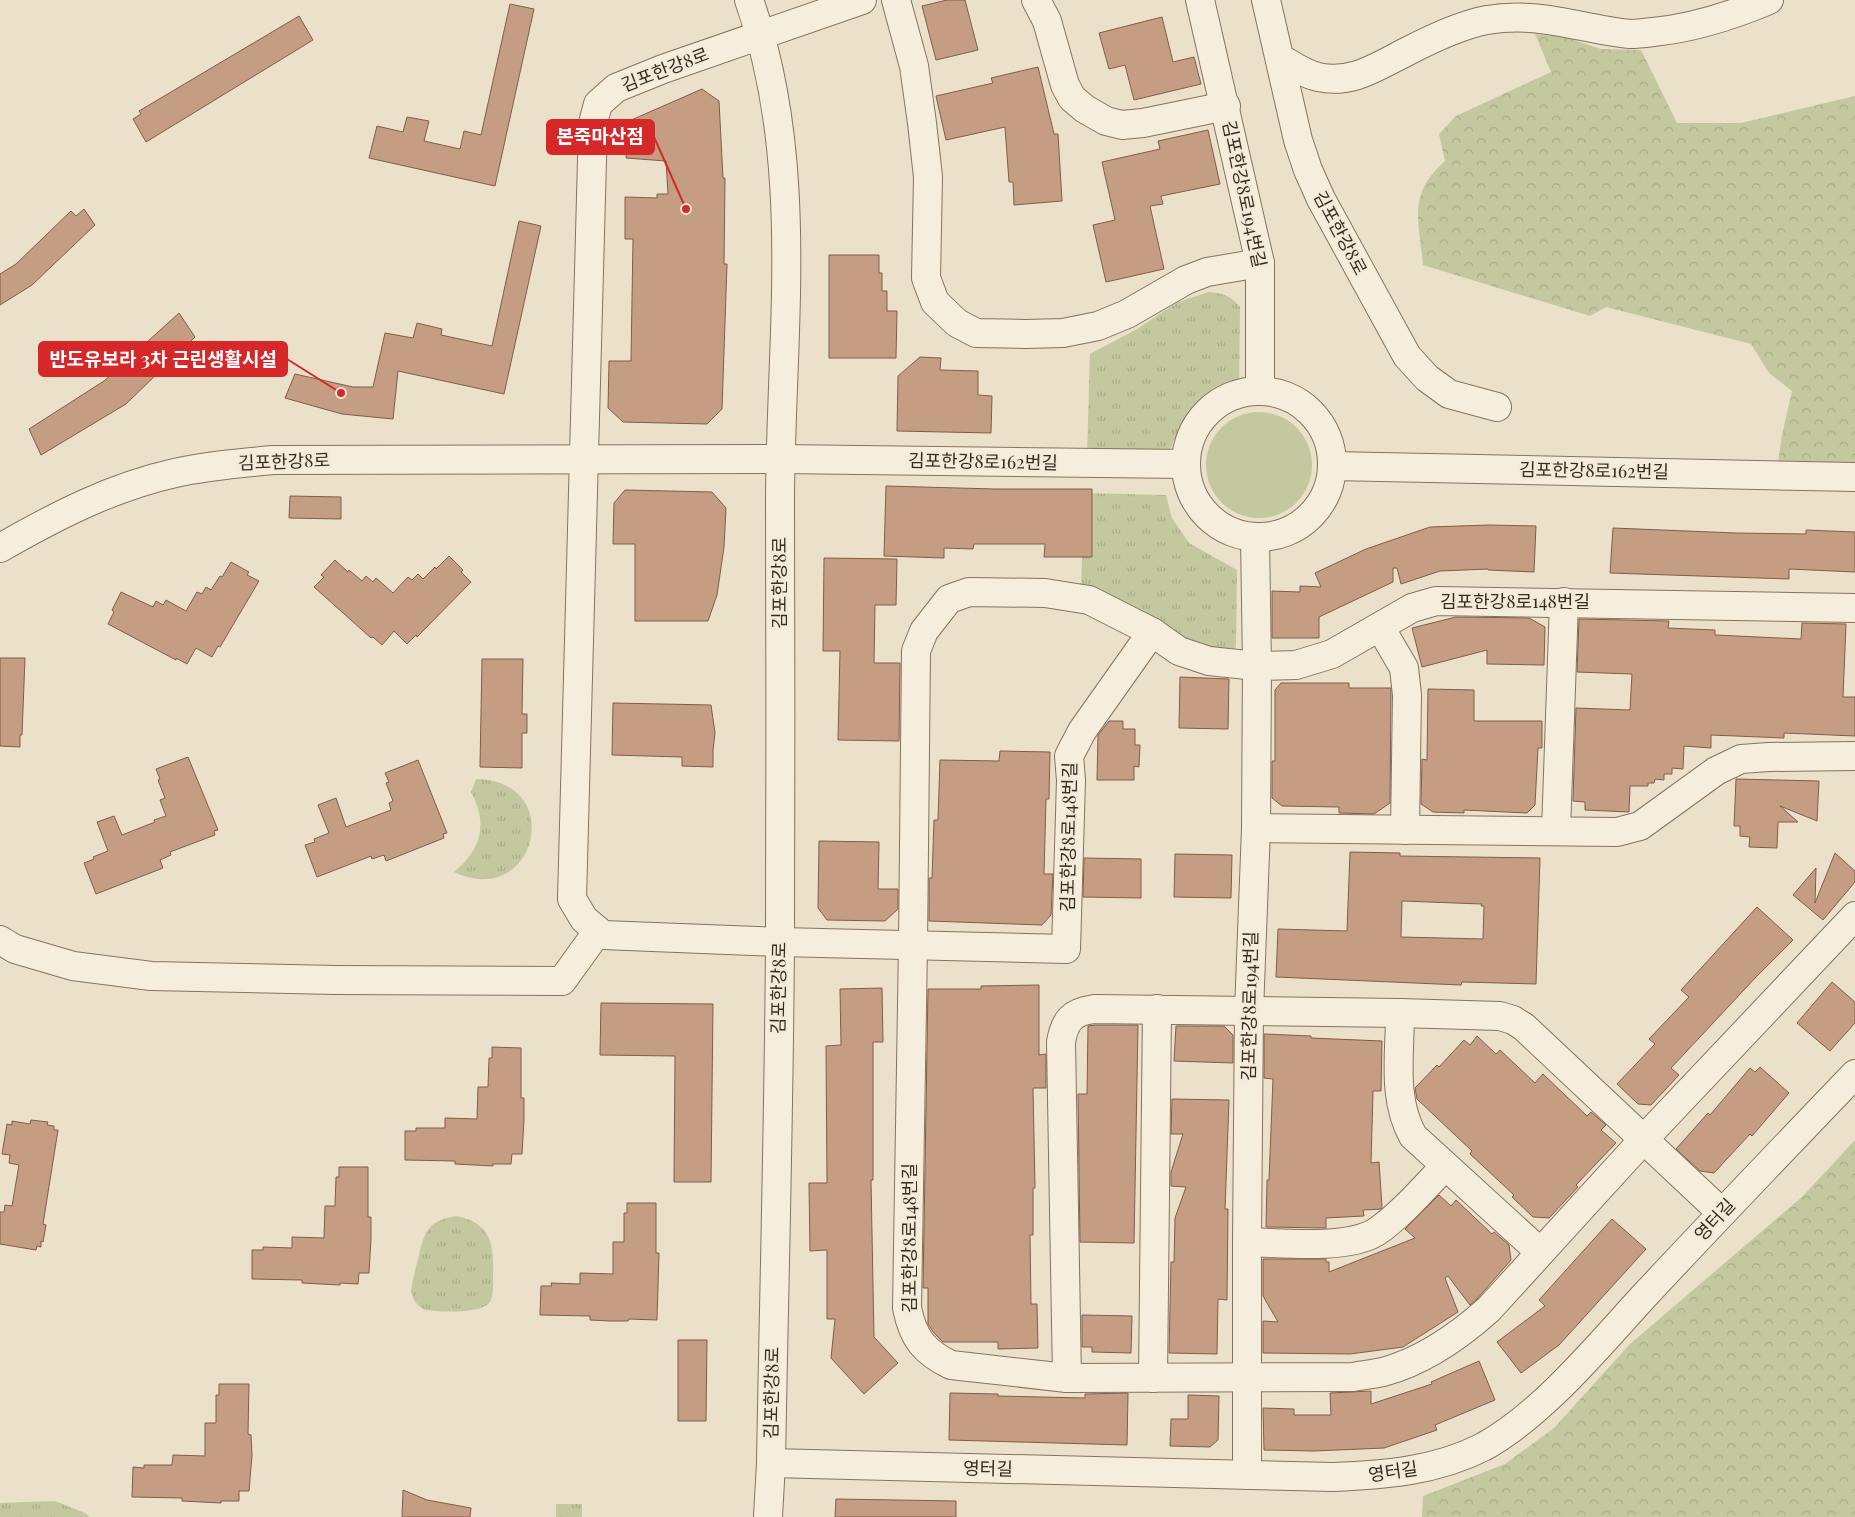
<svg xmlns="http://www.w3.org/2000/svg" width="1855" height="1517" viewBox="0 0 1855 1517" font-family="'Playfair Display','Noto Sans KR',serif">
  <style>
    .grass { fill: #c4c89e }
    .forest { fill: url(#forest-crowns) }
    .park { fill: url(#park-tufts) }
    .building { fill: #c59d83; stroke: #825d48; fill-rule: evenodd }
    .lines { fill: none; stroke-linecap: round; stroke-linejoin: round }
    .minor-casing { stroke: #857360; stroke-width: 30 }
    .minor { stroke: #f6eedc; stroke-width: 28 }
    .labels { text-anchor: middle; stroke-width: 4.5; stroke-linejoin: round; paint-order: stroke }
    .street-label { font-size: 18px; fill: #372c22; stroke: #f3ead8 }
    .leader { fill: none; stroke: #d62828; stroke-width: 2 }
    .callout-dot { fill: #d62828; stroke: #f3ead8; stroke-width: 2 }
    .callout { fill: #d62828; stroke: #d62828; stroke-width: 2 }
    .callout-label { font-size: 19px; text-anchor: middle; font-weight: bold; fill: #fff }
  </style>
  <defs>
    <pattern id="forest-crowns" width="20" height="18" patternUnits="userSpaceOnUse" patternTransform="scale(1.25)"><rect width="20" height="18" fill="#c4c89e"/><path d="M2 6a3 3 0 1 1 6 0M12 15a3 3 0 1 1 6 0" fill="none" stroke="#a9ac88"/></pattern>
    <pattern id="park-tufts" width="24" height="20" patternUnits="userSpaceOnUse" patternTransform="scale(1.25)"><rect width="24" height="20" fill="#c4c89e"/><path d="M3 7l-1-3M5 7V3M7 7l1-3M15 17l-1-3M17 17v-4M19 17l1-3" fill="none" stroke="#a9ac88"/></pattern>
  </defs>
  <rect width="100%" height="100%" fill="#ebe0ca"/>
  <!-- grass -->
  <circle class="grass" cx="1259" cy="465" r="53"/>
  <!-- forest -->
  <g class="forest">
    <path d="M 1535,34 L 1565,37 L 1601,49 L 1641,50 L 1677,123 L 1741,123 L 1855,96 L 1855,465 L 1778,463 L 1782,435 L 1792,391 L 1769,373 L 1751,344 L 1606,307 L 1590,316 L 1423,265 C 1419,220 1407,195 1445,161 L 1439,134 L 1456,116 L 1551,72 Z"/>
    <path d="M 1855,1140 L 1855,1517 L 1422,1517 L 1423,1496 L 1505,1464 L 1554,1428 L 1630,1344 L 1803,1196 Z"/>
  </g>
  <!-- park -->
  <g class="park">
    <path d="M 1209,292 C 1223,293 1231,296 1240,307 L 1239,392 C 1216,396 1194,410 1180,429 C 1174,437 1171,449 1167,458 L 1087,455 L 1090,354 L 1137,329 L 1178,302 Z"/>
    <path d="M 1084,493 L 1166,495 L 1172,518 L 1189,543 L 1237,570 L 1236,646 L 1232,656 L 1223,662 L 1081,591 Z"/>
    <path d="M 476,779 C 568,780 536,911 454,872 C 482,849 488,824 471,792 Z"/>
    <path d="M 456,1216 C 492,1223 494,1245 493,1277 C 493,1285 494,1297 489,1303 C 480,1314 438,1312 425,1310 C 416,1305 413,1300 411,1290 C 413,1278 416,1267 419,1255 C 425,1230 429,1221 456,1216 Z"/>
    <path d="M 55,1501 L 85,1513 L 90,1517 L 0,1517 L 0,1503 Z"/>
    <rect x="556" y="1504" width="26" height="13"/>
  </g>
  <!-- building -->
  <g class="building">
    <path d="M 947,0 L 965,0 L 978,50 L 936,60 L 922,6 Z"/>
    <path d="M 510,4 L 534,9 L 495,186 L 369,158 L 377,126 L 403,132 L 407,117 L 429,121 L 424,141 L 460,149 L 464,131 L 481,135 Z"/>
    <path d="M 299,16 L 313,40 L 146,142 L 133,119 L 141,114 L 139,111 Z"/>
    <path d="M 1162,17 L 1173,62 L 1194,57 L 1201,84 L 1134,100 L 1125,65 L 1109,69 L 1099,33 Z"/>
    <path d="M 1038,67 L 1054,134 L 1058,134 L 1062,201 L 1014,205 L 1013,182 L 1009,182 L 1005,127 L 946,140 L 936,96 L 993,83 L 991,78 Z"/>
    <path d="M 702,89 L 719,101 L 723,178 L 725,178 L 724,264 L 727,264 L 722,409 L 707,424 L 623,422 L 608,408 L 609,361 L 631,361 L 633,239 L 625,239 L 625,197 L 657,198 L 657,194 L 668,194 L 666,161 L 626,158 L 629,121 Z"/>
    <path d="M 1208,130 L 1220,184 L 1161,196 L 1163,204 L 1150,206 L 1164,269 L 1106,282 L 1093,225 L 1115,220 L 1102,162 L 1160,149 L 1158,141 Z"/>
    <path d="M 84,209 L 95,225 L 32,285 L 0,305 L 0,274 L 16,264 L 71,211 L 76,216 Z"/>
    <path d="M 519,221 L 541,226 L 504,394 L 398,371 L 393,419 L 342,414 L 285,398 L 295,374 L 353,387 L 373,387 L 385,333 L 413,338 L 417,323 L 442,329 L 441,335 L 492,346 Z"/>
    <path d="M 829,255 L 879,255 L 879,273 L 882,273 L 882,291 L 887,291 L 887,311 L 897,311 L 896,358 L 829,358 Z"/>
    <path d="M 179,313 L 195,337 L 126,404 L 41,455 L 29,429 L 104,381 Z"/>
    <path d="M 920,357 L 941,358 L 940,370 L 978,371 L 978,395 L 992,396 L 991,433 L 897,431 L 898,376 Z"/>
    <path d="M 886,486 L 995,489 L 1092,489 L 1092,557 L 1044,557 L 1045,544 L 974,544 L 973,549 L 944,548 L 944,558 L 884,556 Z"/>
    <path d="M 625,490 L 712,492 L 726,508 L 724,547 L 717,595 L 708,621 L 635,621 L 635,544 L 613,544 L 614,503 Z"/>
    <path d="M 290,496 L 341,497 L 341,519 L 289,518 Z"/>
    <path d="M 1489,525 L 1536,526 L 1534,572 L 1488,570 L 1488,569 L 1440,571 L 1401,584 L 1397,568 L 1393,568 L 1393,582 L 1319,617 L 1319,638 L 1272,638 L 1272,591 L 1300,592 L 1300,586 L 1321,587 L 1315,573 L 1366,549 L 1430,527 Z"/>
    <path d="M 1613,528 L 1736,533 L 1806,534 L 1806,530 L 1855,532 L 1855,572 L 1789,569 L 1789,579 L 1610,573 Z"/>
    <path d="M 449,556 L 463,570 L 461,572 L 471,582 L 417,637 L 416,635 L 407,644 L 394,631 L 382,645 L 373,637 L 371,638 L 314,587 L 324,577 L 321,575 L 335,560 L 348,572 L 349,570 L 362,581 L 366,576 L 373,582 L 376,578 L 393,593 L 408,577 L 412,580 L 418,574 L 423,579 L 435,567 L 436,569 Z"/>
    <path d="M 824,558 L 897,559 L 896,605 L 875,605 L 874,663 L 900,663 L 899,741 L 838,740 L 840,651 L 823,651 Z"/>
    <path d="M 231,562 L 249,572 L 247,575 L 259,581 L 220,647 L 218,646 L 212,657 L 196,648 L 187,664 L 176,658 L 176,660 L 108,624 L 114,612 L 112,610 L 121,592 L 153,607 L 156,601 L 163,605 L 166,600 L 186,611 L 197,592 L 202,594 L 206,587 L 211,590 L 220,576 L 222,577 Z"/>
    <path d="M 1456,617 L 1529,618 L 1545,627 L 1544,665 L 1487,664 L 1487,650 L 1422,667 L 1412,628 Z"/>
    <path d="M 1579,619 L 1669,621 L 1668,628 L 1715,630 L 1715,635 L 1801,639 L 1802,623 L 1846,624 L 1843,697 L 1855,697 L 1855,736 L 1784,733 L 1784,738 L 1711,735 L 1711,748 L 1684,746 L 1683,769 L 1672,768 L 1672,774 L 1664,774 L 1664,780 L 1655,779 L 1654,783 L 1648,783 L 1648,786 L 1630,786 L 1629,812 L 1585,810 L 1585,802 L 1573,801 L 1576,708 L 1630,710 L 1632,674 L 1577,672 Z"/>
    <path d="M 0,658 L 25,658 L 22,735 L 20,735 L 20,747 L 0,746 Z"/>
    <path d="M 482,659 L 523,659 L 522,714 L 527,714 L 527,733 L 522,733 L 522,768 L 480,767 Z"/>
    <path d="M 1180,677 L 1229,679 L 1228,729 L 1179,728 Z"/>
    <path d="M 1281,683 L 1349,683 L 1349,688 L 1391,688 L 1390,803 L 1374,814 L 1339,813 L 1339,807 L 1282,806 L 1272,798 L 1272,761 L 1275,761 L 1275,690 Z"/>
    <path d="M 1428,689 L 1474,690 L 1474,721 L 1542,721 L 1542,748 L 1538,748 L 1535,805 L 1527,813 L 1464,810 L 1464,813 L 1433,812 L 1421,804 L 1422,759 L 1427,760 Z"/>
    <path d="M 613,703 L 711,705 L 715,733 L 713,750 L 713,767 L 682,766 L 682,757 L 612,755 Z"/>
    <path d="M 1109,721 L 1123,721 L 1123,729 L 1135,729 L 1135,745 L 1140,745 L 1139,767 L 1134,766 L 1134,780 L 1097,780 L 1098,735 Z"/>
    <path d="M 1000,751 L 1050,752 L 1049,799 L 1046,799 L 1044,874 L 1053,874 L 1051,915 L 1042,925 L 929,921 L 929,878 L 932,878 L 934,820 L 938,820 L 940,760 L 999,761 Z"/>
    <path d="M 188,757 L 218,830 L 214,831 L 215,835 L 170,852 L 171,855 L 160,860 L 163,868 L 96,894 L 84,863 L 94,859 L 93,857 L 108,851 L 97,822 L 114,816 L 122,835 L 155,822 L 154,820 L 166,816 L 160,800 L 165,798 L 158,780 L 160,779 L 156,769 Z"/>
    <path d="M 418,760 L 447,833 L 443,834 L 444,838 L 386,861 L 384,855 L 372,859 L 371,856 L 317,877 L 305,845 L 315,842 L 314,839 L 329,833 L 318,805 L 336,798 L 346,827 L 391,810 L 389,803 L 393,801 L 386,783 L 389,782 L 385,773 Z"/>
    <path d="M 1736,779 L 1819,781 L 1817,821 L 1780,806 L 1798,822 L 1778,822 L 1777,848 L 1749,847 L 1750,837 L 1740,836 L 1740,826 L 1734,826 Z"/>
    <path d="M 819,841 L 879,842 L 878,889 L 898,889 L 898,909 L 885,921 L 827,920 L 818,908 Z"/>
    <path d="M 1350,852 L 1400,853 L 1400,856 L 1540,858 L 1536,984 L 1462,982 L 1461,985 L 1276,977 L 1278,929 L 1347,931 ZM 1402,901 L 1482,904 L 1481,906 L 1484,906 L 1483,939 L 1401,937 Z"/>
    <path d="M 1835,853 L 1855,871 L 1855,882 L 1823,920 L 1793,895 L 1816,868 L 1815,903 Z"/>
    <path d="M 1175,854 L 1232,855 L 1231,898 L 1174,897 Z"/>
    <path d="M 1084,858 L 1141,859 L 1141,898 L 1083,897 Z"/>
    <path d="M 1757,907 L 1793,940 L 1757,976 L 1671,1068 L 1679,1075 L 1651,1105 L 1638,1104 L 1617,1084 L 1655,1044 L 1649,1039 L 1689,997 L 1681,990 Z"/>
    <path d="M 1832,982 L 1855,1002 L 1855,1023 L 1830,1051 L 1797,1023 Z"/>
    <path d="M 1039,985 L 1039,1055 L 1046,1054 L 1046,1088 L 1033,1088 L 1035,1188 L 1033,1188 L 1033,1235 L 1030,1235 L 1031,1304 L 1037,1304 L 1038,1348 L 998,1349 L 998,1342 L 943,1342 L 934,1333 L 928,1324 L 928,1288 L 923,1288 L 928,989 L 981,989 L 981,986 Z"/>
    <path d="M 882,988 L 883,1042 L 873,1042 L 873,1180 L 871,1180 L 874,1337 L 898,1363 L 864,1394 L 831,1358 L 835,1319 L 827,1319 L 827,1250 L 810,1251 L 809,1183 L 827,1183 L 826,1046 L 841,1045 L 840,989 Z"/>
    <path d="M 601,1003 L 713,1004 L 711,1182 L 674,1182 L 675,1056 L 600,1055 Z"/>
    <path d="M 1095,1025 L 1138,1025 L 1134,1243 L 1080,1242 L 1078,1094 L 1087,1094 L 1088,1026 Z"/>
    <path d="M 1176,1026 L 1224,1026 L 1233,1035 L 1233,1063 L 1174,1061 Z"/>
    <path d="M 1264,1034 L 1311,1036 L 1311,1038 L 1382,1041 L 1381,1091 L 1373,1091 L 1371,1163 L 1379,1162 L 1382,1207 L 1381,1209 L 1363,1210 L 1364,1216 L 1326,1218 L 1326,1228 L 1266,1227 L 1267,1180 L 1269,1180 L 1273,1079 L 1264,1078 Z"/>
    <path d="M 1477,1036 L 1496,1054 L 1500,1050 L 1535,1083 L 1543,1074 L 1587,1116 L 1591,1112 L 1606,1125 L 1601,1130 L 1616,1143 L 1576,1185 L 1578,1187 L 1549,1218 L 1533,1217 L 1512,1197 L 1514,1195 L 1470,1154 L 1472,1151 L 1417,1099 L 1415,1088 L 1437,1065 L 1439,1067 L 1464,1040 L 1470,1045 Z"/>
    <path d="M 492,1047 L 521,1048 L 521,1098 L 524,1098 L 524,1119 L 522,1154 L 512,1154 L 511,1164 L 493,1164 L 493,1166 L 455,1164 L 455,1161 L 405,1160 L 405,1131 L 416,1131 L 416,1128 L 445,1128 L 445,1118 L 477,1119 L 478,1087 L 488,1087 L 489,1058 L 492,1058 Z"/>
    <path d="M 1760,1067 L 1789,1093 L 1752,1136 L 1750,1134 L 1714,1173 L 1700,1171 L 1676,1149 L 1708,1113 L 1710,1115 L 1750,1068 L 1755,1072 Z"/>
    <path d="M 1172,1099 L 1229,1100 L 1225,1209 L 1228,1209 L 1227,1300 L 1218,1299 L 1217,1354 L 1169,1353 L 1171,1262 L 1174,1262 L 1175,1218 L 1186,1187 L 1171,1186 L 1171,1172 L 1183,1134 L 1171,1134 Z"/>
    <path d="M 31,1120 L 48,1122 L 47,1125 L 54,1126 L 54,1130 L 58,1130 L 43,1224 L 46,1225 L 43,1242 L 41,1241 L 41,1247 L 37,1246 L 36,1250 L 0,1244 L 0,1212 L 4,1212 L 5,1205 L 12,1206 L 19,1165 L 9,1163 L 10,1155 L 2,1154 L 7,1124 L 12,1125 L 12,1121 L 30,1124 Z"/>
    <path d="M 339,1167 L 368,1167 L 368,1217 L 371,1217 L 371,1238 L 369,1273 L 359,1273 L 358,1284 L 340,1283 L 340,1285 L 302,1283 L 302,1280 L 252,1279 L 252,1250 L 263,1250 L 263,1247 L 292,1248 L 292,1237 L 324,1238 L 325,1206 L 335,1206 L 336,1177 L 339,1177 Z"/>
    <path d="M 1439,1195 L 1451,1206 L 1456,1200 L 1492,1234 L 1494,1232 L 1509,1245 L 1511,1260 L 1477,1299 L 1470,1305 L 1448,1276 L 1445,1278 L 1458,1312 L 1403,1347 L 1350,1354 L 1263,1353 L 1263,1321 L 1278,1322 L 1263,1296 L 1263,1259 L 1326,1259 L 1326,1262 L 1329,1262 L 1329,1272 L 1415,1238 L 1405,1229 Z"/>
    <path d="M 627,1203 L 656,1203 L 656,1253 L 659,1253 L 657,1320 L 629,1319 L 628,1321 L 611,1321 L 590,1320 L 590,1316 L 540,1315 L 541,1286 L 552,1286 L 551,1283 L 580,1284 L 580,1273 L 613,1274 L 613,1242 L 624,1242 L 624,1213 L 627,1213 Z"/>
    <path d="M 1612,1219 L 1646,1249 L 1559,1345 L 1521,1373 L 1497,1342 L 1545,1306 L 1539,1300 Z"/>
    <path d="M 1082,1315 L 1132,1316 L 1131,1353 L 1092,1352 L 1092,1347 L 1082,1347 Z"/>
    <path d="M 678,1340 L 707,1340 L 706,1421 L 678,1421 Z"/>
    <path d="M 1479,1361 L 1495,1400 L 1435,1425 L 1437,1430 L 1384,1448 L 1314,1451 L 1264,1450 L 1263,1408 L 1294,1409 L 1294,1415 L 1331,1415 L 1330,1393 L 1371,1391 L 1371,1404 L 1432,1384 L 1431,1382 Z"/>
    <path d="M 219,1384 L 249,1384 L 248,1434 L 251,1435 L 252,1455 L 249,1491 L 239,1491 L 239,1501 L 221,1501 L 221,1503 L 182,1501 L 182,1498 L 132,1497 L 133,1467 L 144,1468 L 144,1465 L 172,1465 L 173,1455 L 205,1456 L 205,1423 L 216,1423 L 216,1395 L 219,1395 Z"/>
    <path d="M 950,1393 L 998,1394 L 998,1396 L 1085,1398 L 1085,1394 L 1128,1393 L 1127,1445 L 949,1440 Z"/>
    <path d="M 1188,1395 L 1219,1396 L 1218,1440 L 1210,1447 L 1170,1446 L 1171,1419 L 1188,1419 Z"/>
    <path d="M 403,1490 L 427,1500 L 471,1508 L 470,1517 L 402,1517 Z"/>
    <path d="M 836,1499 L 956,1501 L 956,1517 L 835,1517 Z"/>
  </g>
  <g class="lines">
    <!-- minor casing -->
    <g class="minor-casing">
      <g id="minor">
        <path d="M 749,0 C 806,161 781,331 780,497 C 780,645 781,792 780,940 C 779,1114 774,1289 771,1463 L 768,1517"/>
        <path d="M 862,0 L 663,69 L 616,88 L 598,104 L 593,123 L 572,899 L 584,919 L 603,935 L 780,942 L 1066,949 L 1071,780 L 1069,756 L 1082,731 L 1152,632 L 1179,651 L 1209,661 L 1257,666 L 1296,665 L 1332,654 L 1412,608 L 1436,601 L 1855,608"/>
        <path d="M 896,0 L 914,66 L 922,123 L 928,177 L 926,278 L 935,302 L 957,323 L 976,333 L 1026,334 L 1063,333 L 1098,326 L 1127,314 L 1186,280 L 1207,272 L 1260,263"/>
        <path d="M 1036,0 L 1047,21 L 1065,85 L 1072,98 L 1085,109 L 1106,121 L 1122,125 L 1143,123 L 1226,106"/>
        <path d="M 1200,0 L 1260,263 L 1260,391"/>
        <path d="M 1266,0 L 1298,140 L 1308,170 L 1321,199 L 1407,356 L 1427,378 L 1449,394 L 1497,407"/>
        <path d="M 1280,58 C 1292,65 1304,74 1318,77 C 1351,85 1378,66 1406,52 C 1431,39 1460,25 1487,20 C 1540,11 1580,29 1630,34 C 1637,34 1645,33 1653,32 C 1694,28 1731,16 1769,0"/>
        <circle cx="1259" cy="464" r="73"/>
        <path d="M 1332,466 L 1855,477"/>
        <path d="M 0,548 C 56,516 112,487 175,473 C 207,466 240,463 273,460 L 780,459 L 1185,464"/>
        <path d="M 1380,627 L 1404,668 L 1407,695 L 1405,830"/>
        <path d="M 1152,632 L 1089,600 L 1045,593 L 969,592 L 949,599 L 924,631 L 916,651 L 913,945 L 907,1308 C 913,1338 924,1352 951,1365 L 1067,1378 L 1353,1377 C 1363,1375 1374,1374 1383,1372 C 1424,1361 1459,1336 1489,1309 L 1644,1139 L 1855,916"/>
        <path d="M 1256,828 L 1617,832 L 1640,826 L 1716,771 L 1741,759 L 1769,757 L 1855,756"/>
        <path d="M 1556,831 L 1564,602"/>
        <path d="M 0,940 L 15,949 L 73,966 L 151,976 L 337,980 L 562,981 L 598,931"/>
        <path d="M 1400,1013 C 1400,1054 1392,1099 1413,1136 L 1540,1252"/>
        <path d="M 1247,1242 C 1281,1243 1347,1250 1376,1232 C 1398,1218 1426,1186 1445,1166"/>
        <path d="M 1067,1378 L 1061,1042 C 1065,1020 1072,1012 1094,1009 L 1400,1013 L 1500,1016 L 1513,1020 L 1524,1027 L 1722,1213"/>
        <path d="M 1153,1378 L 1157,1009"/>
        <path d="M 771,1463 L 1333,1477 C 1384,1475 1436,1471 1483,1447 C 1543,1414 1598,1346 1645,1295 C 1714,1221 1785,1147 1855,1074"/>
        <path d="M 1247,1475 L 1247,1242 L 1249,1011 L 1256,828 L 1257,666 L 1255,537"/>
      </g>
    </g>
    <!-- minor -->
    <use href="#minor" class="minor"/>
  </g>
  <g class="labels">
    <!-- street labels -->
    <g class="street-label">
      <text transform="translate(665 70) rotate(-21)" y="6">김포한강8로</text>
      <text transform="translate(1244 194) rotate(78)" y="6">김포한강8로194번길</text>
      <text transform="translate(1340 233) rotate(62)" y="6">김포한강8로</text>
      <text transform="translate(284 462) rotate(-2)" y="6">김포한강8로</text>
      <text transform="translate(983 462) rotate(1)" y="6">김포한강8로162번길</text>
      <text transform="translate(1594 471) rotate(1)" y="6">김포한강8로162번길</text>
      <text transform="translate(780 583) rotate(-90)" y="6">김포한강8로</text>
      <text x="1515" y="608">김포한강8로148번길</text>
      <text transform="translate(1069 837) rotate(-89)" y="6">김포한강8로148번길</text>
      <text transform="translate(779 988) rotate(-89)" y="6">김포한강8로</text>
      <text transform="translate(1250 1006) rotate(-89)" y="6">김포한강8로194번길</text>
      <text transform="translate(1715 1220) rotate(-47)" y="6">영터길</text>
      <text transform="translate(910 1238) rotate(-90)" y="6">김포한강8로148번길</text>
      <text transform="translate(772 1393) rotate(-89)" y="6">김포한강8로</text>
      <text transform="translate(988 1469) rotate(1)" y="6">영터길</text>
      <text transform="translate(1393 1472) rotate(-8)" y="6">영터길</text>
    </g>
  </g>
  <!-- callouts -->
  <path class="leader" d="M686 209L654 137M341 393L287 359"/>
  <g class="callout-dot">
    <circle cx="686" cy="209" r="5"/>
    <circle cx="341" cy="393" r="5"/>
  </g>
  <g class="callout">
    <rect x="547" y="120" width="107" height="34" rx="5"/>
    <rect x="39" y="342" width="248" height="34" rx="5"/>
  </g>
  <g class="callout-label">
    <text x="600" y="143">본죽마산점</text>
    <text x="163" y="366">반도유보라 3차 근린생활시설</text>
  </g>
</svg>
